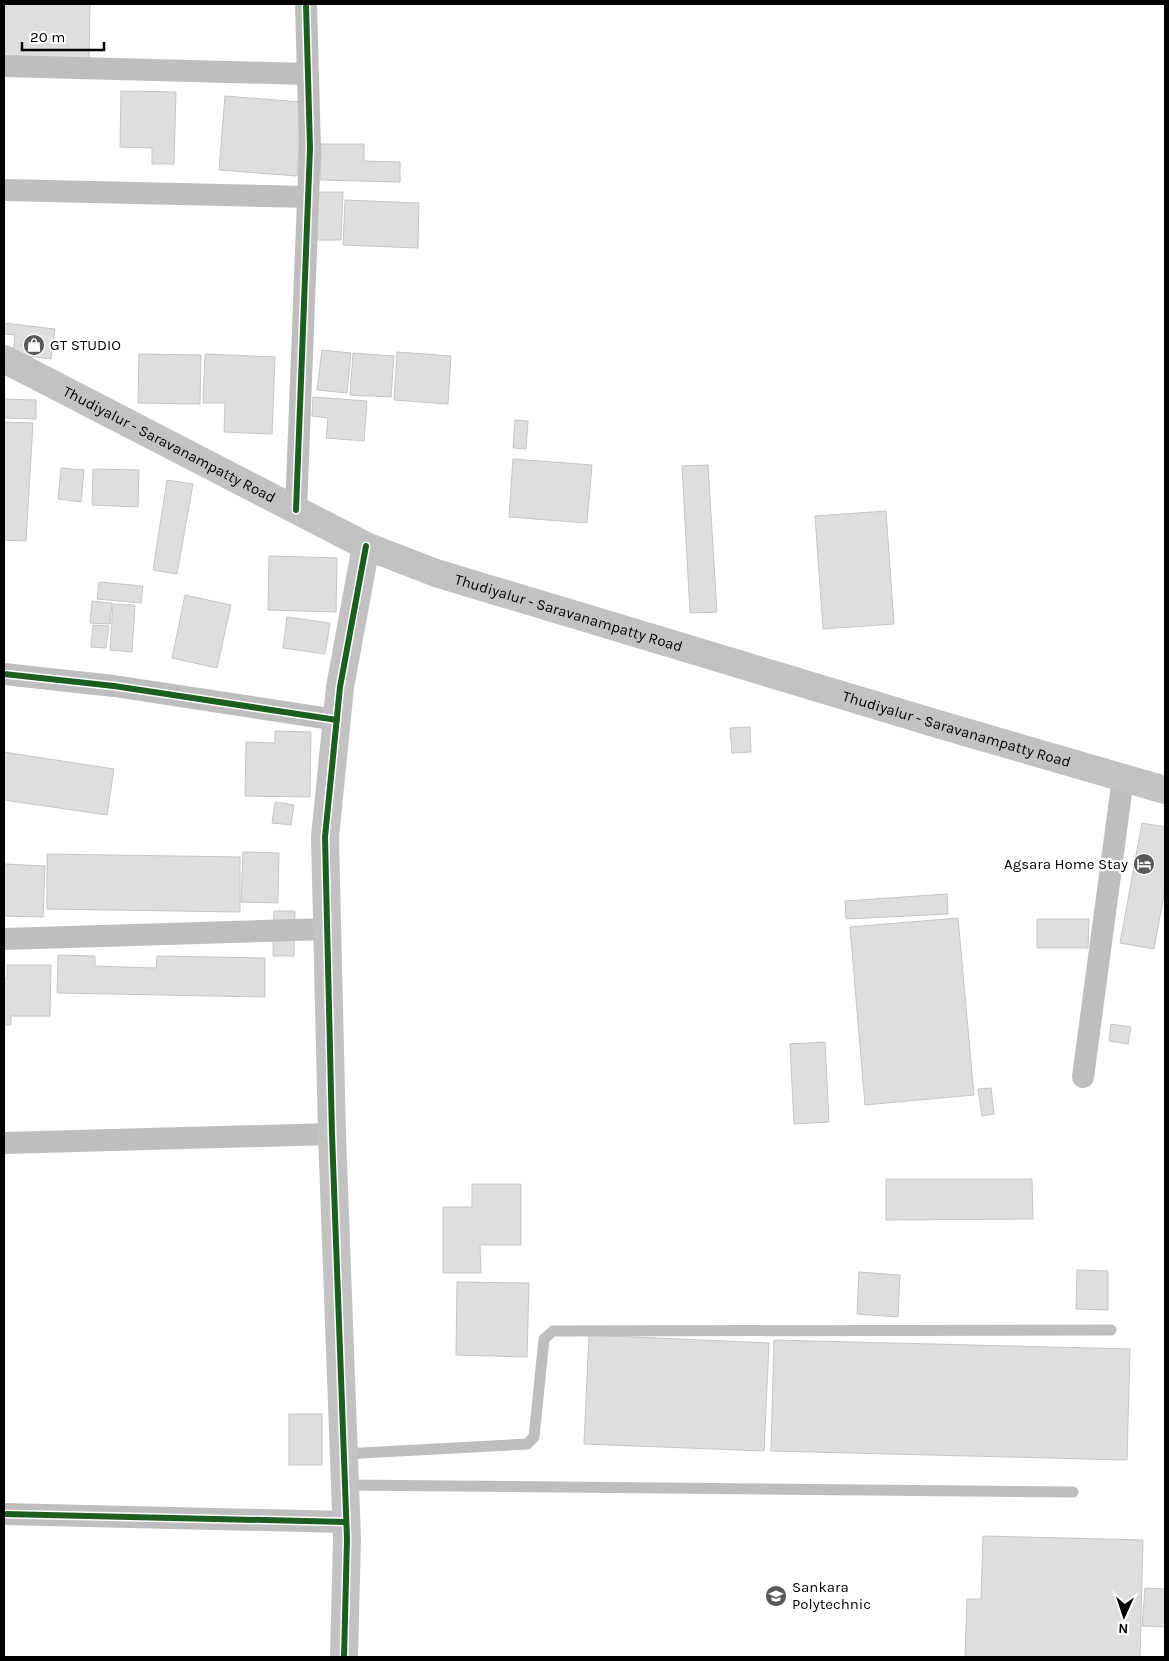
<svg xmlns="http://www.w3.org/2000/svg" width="1169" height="1661" viewBox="0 0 1169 1661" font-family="Karla,sans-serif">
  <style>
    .building { fill: #dedede; stroke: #c6c6c6 }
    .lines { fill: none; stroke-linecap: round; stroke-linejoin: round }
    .lane { stroke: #bebebe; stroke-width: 11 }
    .street { stroke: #bebebe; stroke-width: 22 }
    .secondary { stroke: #c2c2c2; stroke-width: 28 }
    .cycleway-casing { stroke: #fff; stroke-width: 9 }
    .cycleway { stroke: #1b5e20; stroke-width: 6 }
    .labels { text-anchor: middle; stroke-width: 4.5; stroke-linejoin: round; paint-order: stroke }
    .poi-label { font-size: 15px; fill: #000; stroke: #fff; text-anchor: start }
    .street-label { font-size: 15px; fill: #000; stroke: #fff }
  </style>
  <rect width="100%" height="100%" fill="#fff"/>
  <!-- building -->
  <g class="building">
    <path d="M 4,4 L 90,4 L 89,63 L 4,61 Z"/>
    <path d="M 121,91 L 176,92 L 174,164 L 152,164 L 152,148 L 120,147 Z"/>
    <path d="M 225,96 L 302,102 L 297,176 L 219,170 Z"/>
    <path d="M 321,144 L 364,144 L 364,161 L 400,162 L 400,182 L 320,180 Z"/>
    <path d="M 315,192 L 343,192 L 341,240 L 314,240 Z"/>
    <path d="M 345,200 L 419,203 L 418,248 L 343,245 Z"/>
    <path d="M 4,323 L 55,329 L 51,359 L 13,354 L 15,335 L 4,334 Z"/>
    <path d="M 322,350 L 351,353 L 347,393 L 317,390 Z"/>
    <path d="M 397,352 L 451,356 L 448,404 L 394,400 Z"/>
    <path d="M 353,353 L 394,356 L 391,397 L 350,395 Z"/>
    <path d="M 139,354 L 201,355 L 200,404 L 138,403 Z"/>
    <path d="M 205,354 L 275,357 L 272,434 L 224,432 L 225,403 L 203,403 Z"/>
    <path d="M 313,397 L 367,401 L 364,441 L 326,438 L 328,418 L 312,416 Z"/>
    <path d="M 4,399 L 36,400 L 36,419 L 4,418 Z"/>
    <path d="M 515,420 L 528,421 L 526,449 L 513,448 Z"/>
    <path d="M 4,422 L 33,423 L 26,541 L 4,540 Z"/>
    <path d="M 513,459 L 592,465 L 587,523 L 509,517 Z"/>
    <path d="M 708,465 L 717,612 L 690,613 L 682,466 Z"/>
    <path d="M 61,468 L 84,470 L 81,502 L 58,499 Z"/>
    <path d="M 93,469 L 139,470 L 138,507 L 92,505 Z"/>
    <path d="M 167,480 L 193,484 L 177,574 L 153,570 Z"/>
    <path d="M 886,511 L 894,624 L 823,629 L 815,516 Z"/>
    <path d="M 269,556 L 337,558 L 336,612 L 268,610 Z"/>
    <path d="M 99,582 L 143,586 L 141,603 L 97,599 Z"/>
    <path d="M 185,595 L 231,605 L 217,668 L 172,658 Z"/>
    <path d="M 92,601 L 112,603 L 110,624 L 90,623 Z"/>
    <path d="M 113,604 L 135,605 L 132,652 L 110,650 Z"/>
    <path d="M 287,617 L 330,623 L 325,654 L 283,648 Z"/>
    <path d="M 93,625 L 109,626 L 106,648 L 91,647 Z"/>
    <path d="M 750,727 L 751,752 L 732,753 L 730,728 Z"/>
    <path d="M 275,731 L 311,732 L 310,797 L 245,796 L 246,742 L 275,743 Z"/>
    <path d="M 4,752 L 114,769 L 107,815 L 4,800 Z"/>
    <path d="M 275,802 L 294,805 L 291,825 L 272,823 Z"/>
    <path d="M 1142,823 L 1165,827 L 1165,889 L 1154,949 L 1120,943 Z"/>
    <path d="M 243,852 L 279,853 L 278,903 L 241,902 Z"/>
    <path d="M 47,854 L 240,857 L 240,912 L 47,909 Z"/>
    <path d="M 4,864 L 45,866 L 43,917 L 4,916 Z"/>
    <path d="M 947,894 L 948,914 L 846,919 L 845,901 Z"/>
    <path d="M 274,911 L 295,911 L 294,956 L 273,956 Z"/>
    <path d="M 958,918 L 974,1095 L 865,1105 L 850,927 Z"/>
    <path d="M 1037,919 L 1089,919 L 1088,948 L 1037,948 Z"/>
    <path d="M 58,955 L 95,956 L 95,966 L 156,968 L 157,956 L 265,958 L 265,997 L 57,993 Z"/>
    <path d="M 7,965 L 51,965 L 50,1016 L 11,1016 L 11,1025 L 4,1025 L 4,978 L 7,978 Z"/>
    <path d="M 1111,1024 L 1131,1027 L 1128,1044 L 1109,1041 Z"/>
    <path d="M 825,1042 L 829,1122 L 794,1124 L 790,1044 Z"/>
    <path d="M 991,1088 L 994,1114 L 982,1116 L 978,1089 Z"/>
    <path d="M 886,1179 L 1032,1179 L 1033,1219 L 886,1220 Z"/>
    <path d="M 472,1184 L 521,1184 L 521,1245 L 480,1245 L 481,1273 L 443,1273 L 443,1207 L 472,1207 Z"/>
    <path d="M 1077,1270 L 1108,1271 L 1108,1310 L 1076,1309 Z"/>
    <path d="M 859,1272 L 900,1275 L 898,1317 L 857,1314 Z"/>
    <path d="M 457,1282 L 529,1283 L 527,1357 L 456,1355 Z"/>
    <path d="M 589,1335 L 769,1343 L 764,1451 L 584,1444 Z"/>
    <path d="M 774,1340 L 1130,1349 L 1127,1460 L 771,1451 Z"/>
    <rect x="289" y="1414" width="33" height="51"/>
    <path d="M 983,1536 L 1143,1540 L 1140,1657 L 965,1657 L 967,1599 L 981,1599 Z"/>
    <path d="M 1145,1588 L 1165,1589 L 1165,1627 L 1142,1626 Z"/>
  </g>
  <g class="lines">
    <!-- lane -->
    <g class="lane">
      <path d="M 343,1454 L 527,1444 L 534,1437 L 544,1339 L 553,1331 L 1111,1330"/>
      <path d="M 345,1485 L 1073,1492"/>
    </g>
    <!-- street -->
    <g class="street">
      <path d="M 4,66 L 308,74"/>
      <path d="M 4,190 L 307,197"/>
      <path d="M 296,510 L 310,148 L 306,4"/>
      <path d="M 4,674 L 114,686 L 337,720"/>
      <path d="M 4,939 L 328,929"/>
      <path d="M 1083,1077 L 1123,778"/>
      <path d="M 4,1143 L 332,1134"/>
      <path d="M 4,1514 L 346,1522"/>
    </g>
    <!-- secondary -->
    <g class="secondary">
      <path id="s1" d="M 4,359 L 366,546 L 436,573 L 941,725 L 1165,790"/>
      <path d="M 344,1657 L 347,1539 L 332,1134 L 325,837 L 340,687 L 366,546"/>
    </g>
    <!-- cycleway casing -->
    <g class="cycleway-casing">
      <g id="cycleway">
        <path d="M 296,510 L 310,148 L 306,4"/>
        <path d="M 4,674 L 114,686 L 337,720"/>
        <path d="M 4,1514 L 346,1522"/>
        <path d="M 344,1657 L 347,1539 L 332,1134 L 325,837 L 340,687 L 366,546"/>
      </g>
    </g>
    <!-- cycleway -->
    <use href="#cycleway" class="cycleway"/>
  </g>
  <!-- icons -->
  <defs>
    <g id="shop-disc" transform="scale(1.125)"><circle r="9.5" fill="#595959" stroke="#fff"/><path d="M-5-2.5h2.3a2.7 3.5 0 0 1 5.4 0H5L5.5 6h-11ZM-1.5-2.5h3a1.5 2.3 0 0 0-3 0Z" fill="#fff"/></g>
    <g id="hotel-disc" transform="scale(1.125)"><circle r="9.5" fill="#595959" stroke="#fff"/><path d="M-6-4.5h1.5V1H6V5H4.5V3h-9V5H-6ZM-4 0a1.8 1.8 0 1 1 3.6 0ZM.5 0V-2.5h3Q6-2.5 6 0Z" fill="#fff"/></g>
    <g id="university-disc" transform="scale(1.125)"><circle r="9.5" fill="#595959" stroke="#fff"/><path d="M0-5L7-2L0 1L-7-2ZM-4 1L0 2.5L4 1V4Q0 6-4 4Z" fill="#fff"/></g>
  </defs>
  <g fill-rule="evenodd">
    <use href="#shop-disc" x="34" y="345"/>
    <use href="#hotel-disc" x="1144" y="864"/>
    <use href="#university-disc" x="776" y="1596"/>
  </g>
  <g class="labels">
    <!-- poi labels -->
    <g class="poi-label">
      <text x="50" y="350">GT STUDIO</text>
      <text x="1128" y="869" text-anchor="end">Agsara Home Stay</text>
      <text x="792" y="1592">Sankara<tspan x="792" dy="17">Polytechnic</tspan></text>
    </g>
    <!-- street labels -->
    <g class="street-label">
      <text dy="5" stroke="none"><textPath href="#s1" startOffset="186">Thudiyalur - Saravanampatty Road</textPath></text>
      <text dy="5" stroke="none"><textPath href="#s1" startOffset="621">Thudiyalur - Saravanampatty Road</textPath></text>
      <text dy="5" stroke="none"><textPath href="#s1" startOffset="1026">Thudiyalur - Saravanampatty Road</textPath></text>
    </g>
  </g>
  <!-- border -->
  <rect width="1169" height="1661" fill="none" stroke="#000000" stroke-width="10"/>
  <!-- north arrow -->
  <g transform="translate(1124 1616) rotate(183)" stroke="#ffffff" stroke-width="4" paint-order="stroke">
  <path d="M0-4L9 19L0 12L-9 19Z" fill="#000000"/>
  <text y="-8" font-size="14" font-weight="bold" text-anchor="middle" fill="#000000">N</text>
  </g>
  <!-- scale -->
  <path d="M22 42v8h82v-8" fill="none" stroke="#000000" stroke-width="2.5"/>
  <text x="30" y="42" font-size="15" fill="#000000" stroke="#ffffff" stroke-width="4" paint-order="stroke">20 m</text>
</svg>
